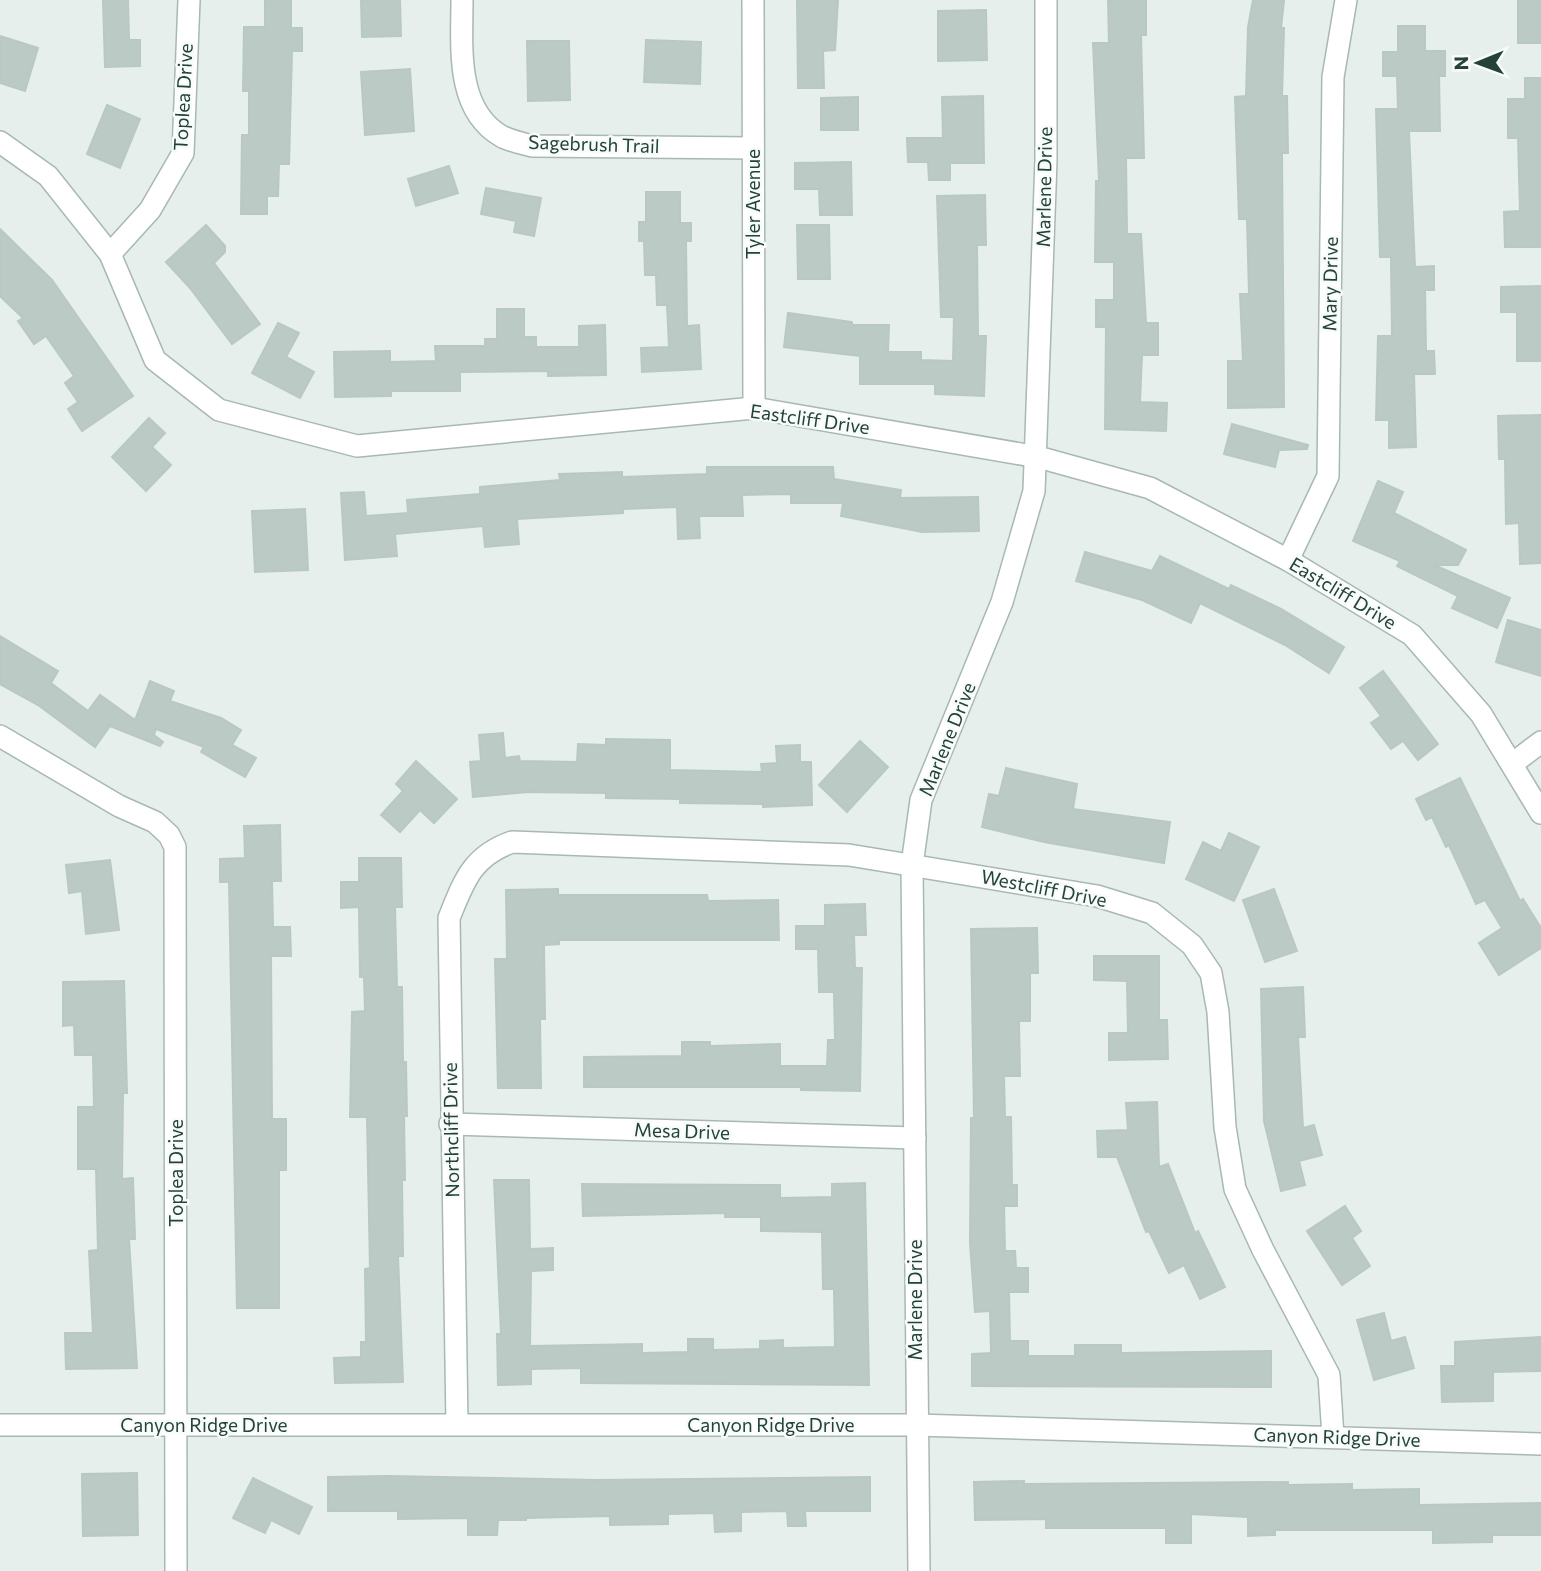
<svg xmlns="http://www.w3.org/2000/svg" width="1541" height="1571" viewBox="0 0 1541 1571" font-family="Commissioner,sans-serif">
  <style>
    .building { fill: #bbcac4; stroke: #b8c9c2; stroke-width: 2 }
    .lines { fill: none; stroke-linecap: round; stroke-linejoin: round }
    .minor-casing { stroke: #a8b8b2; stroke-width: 24 }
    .tertiary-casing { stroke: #a8b8b2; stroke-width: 24 }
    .minor { stroke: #fff; stroke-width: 21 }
    .tertiary { stroke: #fff; stroke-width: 21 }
    .labels { text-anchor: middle; stroke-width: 5; stroke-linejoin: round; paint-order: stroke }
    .street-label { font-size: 19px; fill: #24423a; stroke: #f7fbf9 }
  </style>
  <rect width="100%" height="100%" fill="#e6efeb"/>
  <!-- building -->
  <g class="building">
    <path d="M 103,0 L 128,0 L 129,40 L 140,40 L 140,66 L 105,67 Z"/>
    <path d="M 265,0 L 291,0 L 291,28 L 302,28 L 302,51 L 292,51 L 289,164 L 279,164 L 278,196 L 267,196 L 267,214 L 241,214 L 242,135 L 249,135 L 249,91 L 243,91 L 244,27 L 265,27 Z"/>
    <path d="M 361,0 L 400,0 L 401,36 L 362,37 Z"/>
    <path d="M 797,0 L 838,0 L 835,50 L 823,51 L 824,88 L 798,88 Z"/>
    <path d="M 1108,0 L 1146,0 L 1146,35 L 1141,35 L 1144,158 L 1126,158 L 1127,234 L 1141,234 L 1146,323 L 1158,323 L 1158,355 L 1142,355 L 1140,402 L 1167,403 L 1166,431 L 1105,429 L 1106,327 L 1096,327 L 1096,300 L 1114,300 L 1114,262 L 1095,262 L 1096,181 L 1099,181 L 1093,43 L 1109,43 Z"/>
    <path d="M 1253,0 L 1284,0 L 1281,28 L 1284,28 L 1282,96 L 1287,96 L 1288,153 L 1282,153 L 1284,407 L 1228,408 L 1228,361 L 1243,361 L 1240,294 L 1249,294 L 1247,219 L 1239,219 L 1235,97 L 1246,96 L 1248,27 Z"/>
    <rect x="1518" y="0" width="23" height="43"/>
    <path d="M 986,10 L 987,60 L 938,61 L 938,11 Z"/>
    <path d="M 1398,26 L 1425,26 L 1425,51 L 1445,51 L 1445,76 L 1439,76 L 1440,131 L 1409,131 L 1415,267 L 1434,266 L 1434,290 L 1425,290 L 1426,351 L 1434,351 L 1435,374 L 1414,374 L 1416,447 L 1389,448 L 1389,420 L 1376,420 L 1378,336 L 1392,336 L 1391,257 L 1380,257 L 1376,109 L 1398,109 L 1397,76 L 1383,76 L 1383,52 L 1398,52 Z"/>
    <path d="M 0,36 L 38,48 L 25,91 L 0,83 Z"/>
    <path d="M 646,40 L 701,42 L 700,84 L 644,82 Z"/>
    <path d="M 527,41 L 569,41 L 570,100 L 528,101 Z"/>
    <path d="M 410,69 L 414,131 L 365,135 L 361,72 Z"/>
    <path d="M 1525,78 L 1541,78 L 1541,247 L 1505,247 L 1504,212 L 1520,211 L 1518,138 L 1508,138 L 1508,99 L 1525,99 Z"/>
    <path d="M 983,96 L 984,163 L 950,163 L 950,180 L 929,180 L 928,162 L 908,162 L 907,138 L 943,138 L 942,97 Z"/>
    <path d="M 858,97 L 858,130 L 821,130 L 821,98 Z"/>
    <path d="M 107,105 L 140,119 L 120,168 L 87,154 Z"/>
    <path d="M 851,162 L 852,215 L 820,215 L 819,189 L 795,189 L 795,163 Z"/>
    <path d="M 449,166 L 458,193 L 416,206 L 408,179 Z"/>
    <path d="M 486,188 L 541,198 L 534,236 L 514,232 L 516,221 L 481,214 Z"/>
    <path d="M 646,192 L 680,192 L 680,223 L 691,223 L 691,241 L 686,241 L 687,326 L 699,325 L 701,369 L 642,372 L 641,348 L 669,347 L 667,305 L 657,305 L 656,275 L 645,275 L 644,241 L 639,241 L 639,222 L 646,222 Z"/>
    <path d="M 985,195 L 986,245 L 977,245 L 978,336 L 986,336 L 984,396 L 935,394 L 935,384 L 860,384 L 860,356 L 784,347 L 788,313 L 852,322 L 852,325 L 889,325 L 888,352 L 921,352 L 921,360 L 953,361 L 954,317 L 941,317 L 937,196 Z"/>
    <path d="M 206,225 L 225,246 L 225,252 L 214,263 L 260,324 L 232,344 L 190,288 L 166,262 Z"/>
    <path d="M 797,225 L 829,225 L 830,279 L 798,279 Z"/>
    <path d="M 0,229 L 52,280 L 133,396 L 82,431 L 68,409 L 78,402 L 65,383 L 74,376 L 46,336 L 34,344 L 18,321 L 23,318 L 0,296 Z"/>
    <path d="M 1541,286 L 1541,361 L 1517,361 L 1517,312 L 1501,312 L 1501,287 Z"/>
    <path d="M 497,309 L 524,309 L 524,337 L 536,337 L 536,347 L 579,347 L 579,326 L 605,325 L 606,375 L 548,376 L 548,371 L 460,372 L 460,391 L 391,391 L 391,396 L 335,397 L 334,352 L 390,351 L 390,362 L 436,361 L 435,346 L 485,346 L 485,339 L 497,339 Z"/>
    <path d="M 278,323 L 299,333 L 286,357 L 314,372 L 300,398 L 252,373 Z"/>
    <path d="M 1541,415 L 1541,563 L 1520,564 L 1519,523 L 1506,524 L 1505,459 L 1499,459 L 1498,416 Z"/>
    <path d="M 149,418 L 165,433 L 152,447 L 171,465 L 146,491 L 112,457 Z"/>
    <path d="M 1232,424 L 1308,445 L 1307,449 L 1279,450 L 1275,467 L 1224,454 Z"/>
    <path d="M 707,467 L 833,467 L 834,479 L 901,490 L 900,498 L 978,497 L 979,531 L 922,532 L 841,516 L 843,503 L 791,503 L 791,494 L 742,495 L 743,516 L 699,516 L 700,538 L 678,539 L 677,507 L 623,509 L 623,513 L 517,519 L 519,544 L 485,547 L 483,526 L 395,534 L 397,556 L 345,560 L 341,493 L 364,492 L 366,516 L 408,513 L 407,500 L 480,494 L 480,487 L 560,480 L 559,474 L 622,472 L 622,477 L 707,474 Z"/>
    <path d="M 1378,481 L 1403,492 L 1394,513 L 1466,550 L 1458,565 L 1434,565 L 1510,598 L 1497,628 L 1452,608 L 1458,596 L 1397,566 L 1400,561 L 1353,541 Z"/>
    <path d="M 305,509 L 308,570 L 255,572 L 252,511 Z"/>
    <path d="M 1085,552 L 1152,571 L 1160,556 L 1229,589 L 1231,585 L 1281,609 L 1344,647 L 1329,673 L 1285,645 L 1200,603 L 1191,623 L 1142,600 L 1076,581 Z"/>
    <path d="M 1508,620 L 1541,630 L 1541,676 L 1496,662 Z"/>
    <path d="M 0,636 L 58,671 L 51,683 L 88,711 L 100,695 L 135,720 L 150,681 L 174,691 L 170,701 L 221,718 L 241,730 L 232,745 L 256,758 L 245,777 L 201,752 L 204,747 L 156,729 L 154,735 L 163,742 L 160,746 L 110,726 L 95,747 L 38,705 L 0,684 Z"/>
    <path d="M 1383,671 L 1438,744 L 1418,760 L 1403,741 L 1391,749 L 1371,723 L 1381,716 L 1360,688 Z"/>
    <path d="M 503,733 L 505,758 L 519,756 L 520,761 L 577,762 L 578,744 L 606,745 L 606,739 L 670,740 L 670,770 L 762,772 L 761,764 L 777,763 L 776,746 L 800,745 L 800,762 L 811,762 L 812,805 L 763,807 L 763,804 L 680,803 L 680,799 L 606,798 L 606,793 L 528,792 L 473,797 L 470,762 L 481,761 L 479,735 Z"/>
    <path d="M 860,741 L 888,767 L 847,812 L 819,785 Z"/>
    <path d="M 416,761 L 457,799 L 434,823 L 420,810 L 400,832 L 381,815 L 403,791 L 396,784 Z"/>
    <path d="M 1006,768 L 1077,784 L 1073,809 L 1170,822 L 1164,863 L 1044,842 L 982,827 L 989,794 L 999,796 Z"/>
    <path d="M 1460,778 L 1520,901 L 1523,899 L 1541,928 L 1541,948 L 1499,975 L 1479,943 L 1502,928 L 1485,900 L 1476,904 L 1449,845 L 1446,847 L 1432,817 L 1426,820 L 1416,799 Z"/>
    <path d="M 280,825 L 281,881 L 272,881 L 273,927 L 290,927 L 291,956 L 271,956 L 272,1119 L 286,1119 L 286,1170 L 279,1170 L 279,1308 L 237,1308 L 229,882 L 220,882 L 220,859 L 245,858 L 244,826 Z"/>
    <path d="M 1229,833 L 1259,847 L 1234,901 L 1186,879 L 1203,842 L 1221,851 Z"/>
    <path d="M 359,858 L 401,858 L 402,907 L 395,907 L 397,987 L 402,987 L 403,1062 L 406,1062 L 407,1116 L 404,1116 L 405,1180 L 402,1180 L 403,1256 L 398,1256 L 403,1382 L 335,1383 L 334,1358 L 361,1357 L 361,1342 L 366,1342 L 365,1269 L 370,1268 L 367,1117 L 350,1117 L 352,1012 L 365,1011 L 364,977 L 360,977 L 359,907 L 341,908 L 341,882 L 359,882 Z"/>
    <path d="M 110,860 L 119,930 L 86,934 L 82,891 L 69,893 L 66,865 Z"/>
    <path d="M 558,889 L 558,895 L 707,895 L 708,901 L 778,900 L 779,940 L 559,940 L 559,944 L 544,945 L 545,1019 L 540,1019 L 541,1088 L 498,1088 L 495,959 L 507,959 L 506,890 Z"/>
    <path d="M 1274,889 L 1297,951 L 1265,962 L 1243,900 Z"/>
    <path d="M 865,904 L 866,935 L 854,935 L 855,968 L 862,968 L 860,1091 L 801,1090 L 801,1087 L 584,1087 L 584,1057 L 682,1056 L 682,1042 L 710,1042 L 710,1046 L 780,1044 L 780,1066 L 827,1066 L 828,1040 L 835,1040 L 834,992 L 819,992 L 818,949 L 796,949 L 796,926 L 825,926 L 825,905 Z"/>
    <path d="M 1037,928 L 1038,973 L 1030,973 L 1030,1021 L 1019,1021 L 1020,1076 L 1004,1076 L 1005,1117 L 1011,1117 L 1012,1185 L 1017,1185 L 1017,1206 L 1004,1206 L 1005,1251 L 1015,1251 L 1016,1268 L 1028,1268 L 1028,1292 L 1009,1292 L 1010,1341 L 1028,1341 L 1028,1356 L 1075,1356 L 1075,1345 L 1121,1345 L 1121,1353 L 1271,1351 L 1271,1387 L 972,1386 L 972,1354 L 991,1353 L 990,1311 L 975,1312 L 970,1243 L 971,1118 L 974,1118 L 971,929 Z"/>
    <path d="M 1094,956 L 1159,956 L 1159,1020 L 1167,1020 L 1168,1059 L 1109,1060 L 1109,1033 L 1128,1033 L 1127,981 L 1094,980 Z"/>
    <path d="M 124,981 L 127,1093 L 123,1093 L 122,1179 L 133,1178 L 135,1239 L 129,1239 L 137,1368 L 66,1369 L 65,1333 L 93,1333 L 89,1251 L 98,1250 L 96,1169 L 78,1169 L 78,1107 L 94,1107 L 93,1055 L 75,1055 L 74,1025 L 63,1026 L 63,982 Z"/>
    <path d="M 1303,987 L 1305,1037 L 1298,1037 L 1303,1128 L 1314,1125 L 1322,1155 L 1299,1161 L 1305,1185 L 1281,1191 L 1264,1121 L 1261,989 Z"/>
    <path d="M 1157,1102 L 1159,1167 L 1168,1164 L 1195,1233 L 1198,1231 L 1225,1287 L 1200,1299 L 1184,1265 L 1169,1273 L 1149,1231 L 1146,1232 L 1117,1157 L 1098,1157 L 1097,1131 L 1128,1130 L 1126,1103 Z"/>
    <path d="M 494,1180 L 529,1180 L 530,1249 L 553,1248 L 553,1270 L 531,1271 L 530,1346 L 642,1344 L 642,1353 L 688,1352 L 688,1339 L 713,1339 L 713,1350 L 760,1349 L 760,1341 L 783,1340 L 783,1348 L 835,1347 L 834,1289 L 823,1289 L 822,1232 L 761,1231 L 761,1217 L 725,1217 L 725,1213 L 583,1216 L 582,1184 L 780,1185 L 780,1198 L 832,1197 L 832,1184 L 865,1183 L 869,1385 L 581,1383 L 581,1368 L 531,1369 L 531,1384 L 498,1385 L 497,1334 L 501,1334 Z"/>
    <path d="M 1345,1206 L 1361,1231 L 1352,1238 L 1370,1266 L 1342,1285 L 1307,1231 Z"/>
    <path d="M 1384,1313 L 1391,1341 L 1405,1337 L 1414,1368 L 1374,1380 L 1357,1320 Z"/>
    <path d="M 1541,1337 L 1541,1371 L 1493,1372 L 1493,1401 L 1442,1402 L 1441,1366 L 1455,1366 L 1455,1342 Z"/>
    <path d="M 137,1473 L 138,1535 L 83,1536 L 82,1474 Z"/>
    <path d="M 387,1476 L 597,1480 L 870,1477 L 870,1511 L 805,1511 L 806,1526 L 788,1526 L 787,1511 L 741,1512 L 741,1531 L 715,1532 L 714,1513 L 668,1514 L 668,1524 L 610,1525 L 610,1516 L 526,1518 L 526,1520 L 498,1520 L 497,1535 L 468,1535 L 468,1518 L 398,1519 L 398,1511 L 328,1511 L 328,1477 Z"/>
    <path d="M 253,1478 L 312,1507 L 299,1534 L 271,1520 L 265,1533 L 233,1518 Z"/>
    <path d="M 1024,1481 L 1024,1484 L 1288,1482 L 1288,1485 L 1352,1484 L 1352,1490 L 1419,1489 L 1419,1505 L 1541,1503 L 1541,1535 L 1492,1535 L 1492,1542 L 1433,1543 L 1433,1530 L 1275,1530 L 1275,1535 L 1248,1536 L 1248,1517 L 1191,1514 L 1191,1543 L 1166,1543 L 1166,1528 L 1046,1528 L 1046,1519 L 975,1520 L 974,1482 Z"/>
  </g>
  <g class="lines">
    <!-- minor casing -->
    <g class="minor-casing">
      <g id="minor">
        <path d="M 462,0 C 462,46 455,109 501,136 C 510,141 522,143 532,146 L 753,148"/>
        <path d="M 753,0 L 754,408"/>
        <path d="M 0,142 L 48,176 L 110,254 L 155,360 L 219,410 L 357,446 L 754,408 L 1038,457 L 1150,488 L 1288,560 L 1412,635 L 1481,714 L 1541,813"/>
        <path d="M 110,254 L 150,210 L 183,153 L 189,0"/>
        <path d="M 1288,560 L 1328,476 L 1333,77 L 1346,0"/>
        <path d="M 0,736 L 119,806 L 155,822 L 169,835 L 175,847 L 176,1571"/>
        <path d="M 1512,764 L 1541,742"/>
        <path d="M 450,1124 L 915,1138"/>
        <path d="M 457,1424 L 449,918 C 464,881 472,856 512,842 L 849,855 L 1097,896 L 1152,913 L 1192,945 L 1211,973 L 1218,1012 L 1225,1127 L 1235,1189 L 1263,1250 L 1329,1375 L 1333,1437"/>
        <path d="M 0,1425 L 916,1425 L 1541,1444"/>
      </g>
    </g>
    <!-- tertiary casing -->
    <g class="tertiary-casing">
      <path id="tertiary" d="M 919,1571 L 912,865 L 921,800 L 1002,602 L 1034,491 L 1046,160 L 1046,0"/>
    </g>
    <!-- minor -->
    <use href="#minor" class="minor"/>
    <!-- tertiary -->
    <use href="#tertiary" class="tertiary"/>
  </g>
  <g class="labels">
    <!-- street labels -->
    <g class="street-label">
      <text transform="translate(183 97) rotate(-87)" y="7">Toplea Drive</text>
      <text transform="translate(594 144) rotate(2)" y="7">Sagebrush Trail</text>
      <text transform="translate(1044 187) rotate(-89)" y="7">Marlene Drive</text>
      <text transform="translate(753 204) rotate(-90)" y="7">Tyler Avenue</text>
      <text transform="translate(1330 284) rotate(-89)" y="7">Mary Drive</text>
      <text transform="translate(810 419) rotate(8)" y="7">Eastcliff Drive</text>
      <text transform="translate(1343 593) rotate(31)" y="7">Eastcliff Drive</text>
      <text transform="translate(947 739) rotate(-68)" y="7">Marlene Drive</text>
      <text transform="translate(1044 888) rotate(11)" y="7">Westcliff Drive</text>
      <text transform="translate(451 1130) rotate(-91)" y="7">Northcliff Drive</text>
      <text transform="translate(682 1131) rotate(2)" y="7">Mesa Drive</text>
      <text transform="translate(176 1173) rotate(-90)" y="7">Toplea Drive</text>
      <text transform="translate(915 1300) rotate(-90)" y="7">Marlene Drive</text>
      <text x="204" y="1432">Canyon Ridge Drive</text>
      <text x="771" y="1432">Canyon Ridge Drive</text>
      <text transform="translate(1337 1437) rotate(2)" y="7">Canyon Ridge Drive</text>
    </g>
  </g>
  <!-- north arrow -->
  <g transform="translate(1478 63) rotate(269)" stroke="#f7fbf9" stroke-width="5" paint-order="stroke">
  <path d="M0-5L12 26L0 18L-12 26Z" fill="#24423a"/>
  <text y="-10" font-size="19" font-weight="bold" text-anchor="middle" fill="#24423a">N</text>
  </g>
</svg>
